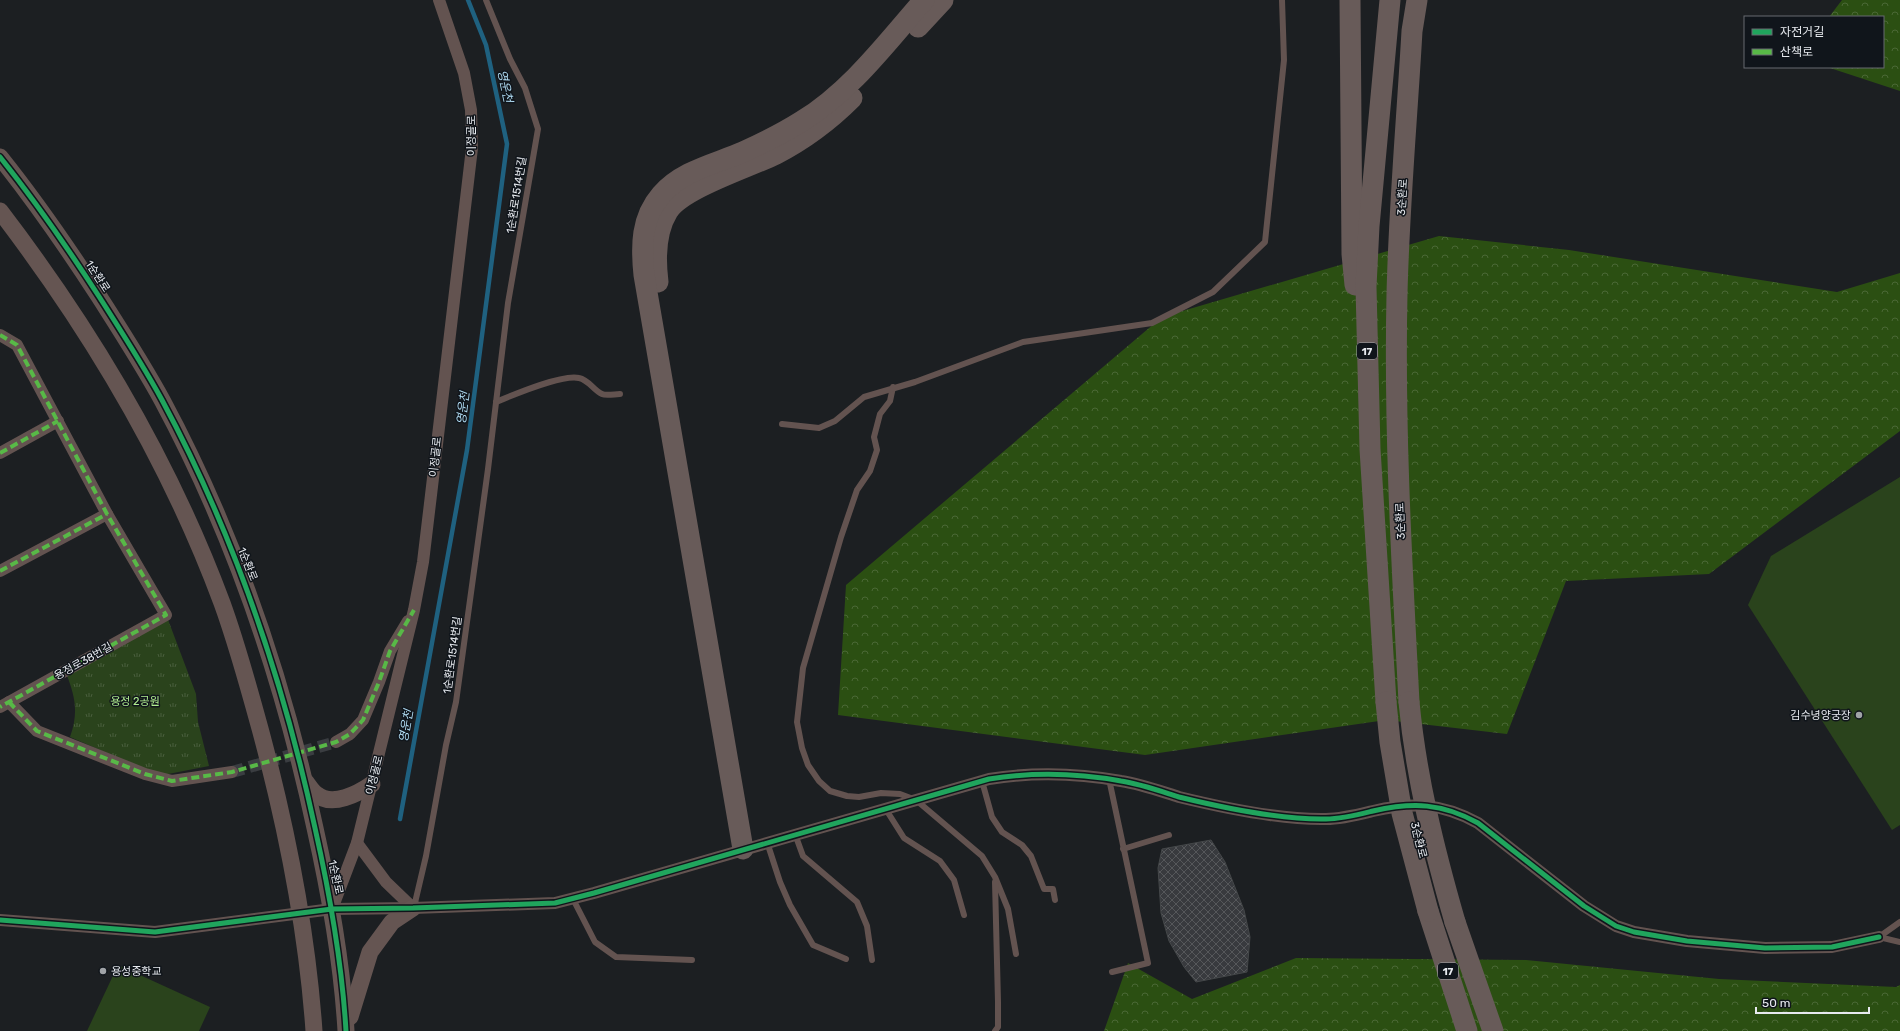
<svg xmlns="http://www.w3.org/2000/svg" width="1900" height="1031" viewBox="0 0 1900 1031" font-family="Rubik,'Noto Sans KR',sans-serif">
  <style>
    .forest { fill: url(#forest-crowns) }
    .park { fill: url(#park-tufts) }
    .garden { fill: #2a431c }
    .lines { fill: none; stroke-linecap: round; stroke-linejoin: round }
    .stream { stroke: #1f6180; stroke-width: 4.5 }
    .building { fill: url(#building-cross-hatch); stroke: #444749 }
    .street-tunnel { stroke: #3a3d41; stroke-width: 12; stroke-dasharray: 12 6; stroke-linecap: butt }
    .lane { stroke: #635350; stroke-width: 6 }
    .street { stroke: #635350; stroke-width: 12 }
    .secondary { stroke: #655552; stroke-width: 17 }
    .highway { stroke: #685b59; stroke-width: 21 }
    .highway-bridge { stroke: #685b59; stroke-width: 21 }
    .quiet { stroke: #58b947; stroke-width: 4; stroke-dasharray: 8 4; stroke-linecap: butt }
    .cycleway-casing { stroke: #10151b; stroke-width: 8 }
    .cycleway { stroke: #20a55d; stroke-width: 5 }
    .poi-dot { fill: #a0a3a7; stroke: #10151b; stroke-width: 1.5 }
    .labels { text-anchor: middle; stroke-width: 3; stroke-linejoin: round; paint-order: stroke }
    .shield { fill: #10151b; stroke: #a6aaaf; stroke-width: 1 }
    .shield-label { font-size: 10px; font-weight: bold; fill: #e7eaef }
    .street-label { font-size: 11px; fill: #e7eaef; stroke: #10151b }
    .park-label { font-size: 11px; fill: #b1ef91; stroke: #10151b }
    .poi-label { font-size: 11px; fill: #e7eaef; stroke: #10151b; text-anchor: end }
    .water-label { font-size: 12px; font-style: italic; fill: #b0dbf2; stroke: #10151b }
  </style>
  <defs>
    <pattern id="forest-crowns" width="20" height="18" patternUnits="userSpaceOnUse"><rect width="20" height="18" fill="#2b4f12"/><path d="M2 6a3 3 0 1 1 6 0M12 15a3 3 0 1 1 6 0" fill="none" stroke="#4a6835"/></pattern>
    <pattern id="park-tufts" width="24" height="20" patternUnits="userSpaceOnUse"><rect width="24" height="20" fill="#2a431c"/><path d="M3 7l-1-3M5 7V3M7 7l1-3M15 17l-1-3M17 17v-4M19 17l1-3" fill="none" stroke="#495e3d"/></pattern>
    <pattern id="building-cross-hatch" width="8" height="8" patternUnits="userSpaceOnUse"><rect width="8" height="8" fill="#383a3e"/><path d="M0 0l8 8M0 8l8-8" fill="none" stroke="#55575a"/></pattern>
  </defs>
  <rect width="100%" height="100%" fill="#1c1f22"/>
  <!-- forest -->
  <g class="forest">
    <path d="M 1842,0 L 1900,0 L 1900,91 L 1827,67 L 1883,67 L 1883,17 L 1829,17 Z"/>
    <path d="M 1439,236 L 1569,250 L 1837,292 L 1900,273 L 1900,431 L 1709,574 L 1566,581 L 1507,734 L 1386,720 L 1145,755 L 838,715 L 846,585 L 1162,317 Z"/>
    <path d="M 1296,958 L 1526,960 L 1719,979 L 1896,987 L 1900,985 L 1900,1031 L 1104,1031 L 1128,963 L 1192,999 Z"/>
  </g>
  <!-- park -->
  <path class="park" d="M 167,617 L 196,694 L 198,722 L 209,766 L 163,775 L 147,770 L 70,737 C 79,712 75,696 66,673 Z"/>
  <!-- garden -->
  <g class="garden">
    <path d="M 1900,477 L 1900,825 L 1892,830 L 1748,605 L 1771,556 Z"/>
    <path d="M 118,965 L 210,1007 L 199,1031 L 87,1031 Z"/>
  </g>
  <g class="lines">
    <!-- stream -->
    <path class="stream" d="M 400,819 L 467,450 L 507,144 L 486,45 L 468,0"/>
  </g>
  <!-- building -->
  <path class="building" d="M 1211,840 L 1225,862 L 1244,910 L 1250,937 L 1247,972 L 1196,982 L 1184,967 L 1169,941 L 1161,913 L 1158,868 L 1162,849 Z"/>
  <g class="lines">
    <!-- street-tunnel -->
    <path class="street-tunnel" d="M 232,772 L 336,742"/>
    <!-- lane -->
    <g class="lane">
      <path d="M 893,387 L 890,401 L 880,414 L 874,437 L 877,450 L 870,471 L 857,490 L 841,537 L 803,668 L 797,722 L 802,748 L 808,765 L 819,781 L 830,791 L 847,796 L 859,797 L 881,793 L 900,794 L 916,800 L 982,856 L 995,877 L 1008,909 L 1016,954"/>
      <path d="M 496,402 C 513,395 562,374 579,378 C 589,380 593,390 602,394 C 606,396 615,394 620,394"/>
      <path d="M 782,424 L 819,428 L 835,421 L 864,397 L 915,382 L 1023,342 L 1152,323 L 1213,292 L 1265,242 L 1284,60 L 1282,0"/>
      <path d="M 1109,779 L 1148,963 L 1112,972"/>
      <path d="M 982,781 L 992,817 L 1002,832 L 1022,845 L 1031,856 L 1044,889 L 1053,889 L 1055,900"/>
      <path d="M 885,808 L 904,838 L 940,861 L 954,880 L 964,915"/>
      <path d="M 795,834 L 803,856 L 857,902 L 867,926 L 872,960"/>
      <path d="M 767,842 L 780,882 L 790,905 L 813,945 L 846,959"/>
      <path d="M 1123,849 L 1169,835"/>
      <path d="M 995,882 L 998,1002 L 998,1027 L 995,1031"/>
      <path d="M 573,899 L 595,942 L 616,957 L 692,960"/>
      <path d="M 414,907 L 426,856 L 446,745 L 456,702 L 488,469 L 508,303 L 538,129 L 525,88 L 510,59 L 486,0"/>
      <path d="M 1879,937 L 1900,922"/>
      <path d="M 1879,937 L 1900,942"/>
    </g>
    <!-- street -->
    <g class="street">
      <path d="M 0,335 L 17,345 L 107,514 L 166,615 L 0,707"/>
      <path d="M 0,453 L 58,421"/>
      <path d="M 0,571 L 107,514"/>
      <path d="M 9,702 L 37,731 L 145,774 L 172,781 L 232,772"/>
      <path d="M 336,742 L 350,734 L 363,720 L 379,682 L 390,651 L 408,621"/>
      <path d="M 357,843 L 386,882 L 413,908"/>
      <path d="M 332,909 L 357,843 L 414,610 L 423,562 L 431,495 L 472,148 L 471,110 L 464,73 L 439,0"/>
      <path d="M 0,920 L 155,932 L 332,909 L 413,908 L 555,903 L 594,893 L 989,779 C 1032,772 1077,773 1121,781 C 1141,784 1160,791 1179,797 C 1224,808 1280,820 1326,819 C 1342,819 1357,815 1373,811 C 1413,802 1442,803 1478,823 L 1584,906 L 1616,926 L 1634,932 L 1687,941 L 1765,948 L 1832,947 L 1879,937"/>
    </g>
    <!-- secondary -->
    <g class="secondary">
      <path d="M 0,157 C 36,202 69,250 100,298 C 121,331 143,365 162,400 C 234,534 283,679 315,828 C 330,895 342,962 346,1031"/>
      <path d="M 0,211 C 91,330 170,463 222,603 C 238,647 250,692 262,736 C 288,834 307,930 314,1031"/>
      <path d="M 306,782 C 309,786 312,791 316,794 C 332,808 359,793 372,784"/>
      <path d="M 350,1017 L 370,952 L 392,922 L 413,908"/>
    </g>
    <!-- highway -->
    <g class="highway">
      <path d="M 1350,0 L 1352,254 L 1355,285"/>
      <path d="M 918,27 L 943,0"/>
      <path d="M 658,282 C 655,258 655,232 668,211 C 683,188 750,167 776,154 C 805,139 829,121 852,98"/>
      <path d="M 1386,702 L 1370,449 L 1366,287 L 1369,226 L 1390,0"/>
      <path d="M 1409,702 C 1402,566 1394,430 1397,294 C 1399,206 1407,119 1412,31 L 1417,0"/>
      <path d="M 743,849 L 644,275 C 641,246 641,218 661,195 C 681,171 715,164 743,152 C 763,143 783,133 802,121 C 851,91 887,42 924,0"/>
      <path d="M 1428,911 L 1467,1031"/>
      <path d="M 1455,922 L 1493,1031"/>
    </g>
    <!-- highway-bridge -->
    <g class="highway-bridge">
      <path d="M 1386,702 L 1390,742 L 1402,813 L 1428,911"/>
      <path d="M 1409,702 C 1416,777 1434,849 1455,922"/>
    </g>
    <!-- quiet -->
    <g class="quiet">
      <path d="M 0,335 L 17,345 L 107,514 L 166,615 L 0,707"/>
      <path d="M 0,453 L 58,421"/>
      <path d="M 0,571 L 107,514"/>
      <path d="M 9,702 L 37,731 L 145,774 L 172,781 L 232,772 L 336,742 L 350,734 L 363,720 L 379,682 L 390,651 L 414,610"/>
    </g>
    <!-- cycleway casing -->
    <g class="cycleway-casing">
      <g id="cycleway">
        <path d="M 0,157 C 36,202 69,250 100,298 C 121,331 143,365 162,400 C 234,534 283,679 315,828 C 330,895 342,962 346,1031"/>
        <path d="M 0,920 L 155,932 L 332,909 L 413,908 L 555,903 L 594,893 L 989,779 C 1032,772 1077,773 1121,781 C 1141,784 1160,791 1179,797 C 1224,808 1280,820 1326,819 C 1342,819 1357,815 1373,811 C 1413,802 1442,803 1478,823 L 1584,906 L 1616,926 L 1634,932 L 1687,941 L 1765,948 L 1832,947 L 1879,937"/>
      </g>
    </g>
    <!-- cycleway -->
    <use href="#cycleway" class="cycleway"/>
  </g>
  <!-- markers -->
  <g class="poi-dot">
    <circle cx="1859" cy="715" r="4"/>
    <circle cx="103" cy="971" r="4"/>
  </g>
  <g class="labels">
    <!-- shield labels -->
    <g class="shield">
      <rect x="1357" y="343" width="20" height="16" rx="3"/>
      <rect x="1438" y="963" width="20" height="16" rx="3"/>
    </g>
    <g class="shield-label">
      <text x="1367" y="355">17</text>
      <text x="1448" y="975">17</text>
    </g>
    <!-- street labels -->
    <g class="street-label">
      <text transform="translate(471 136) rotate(-90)" y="4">이정골로</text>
      <text transform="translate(516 195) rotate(-81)" y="4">1순환로1514번길</text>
      <text transform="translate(1402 197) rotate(-86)" y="4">3순환로</text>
      <text transform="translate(98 276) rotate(57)" y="4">1순환로</text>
      <text transform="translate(435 457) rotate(-84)" y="4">이정골로</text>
      <text transform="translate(1400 521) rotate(-92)" y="4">3순환로</text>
      <text transform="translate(248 564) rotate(68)" y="4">1순환로</text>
      <text transform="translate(452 655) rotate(-82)" y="4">1순환로1514번길</text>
      <text transform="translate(83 661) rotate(-29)" y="4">용정로38번길</text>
      <text transform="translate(374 775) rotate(-76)" y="4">이정골로</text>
      <text transform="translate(1419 840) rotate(76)" y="4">3순환로</text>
      <text transform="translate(336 877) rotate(78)" y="4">1순환로</text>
    </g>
    <!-- park labels -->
    <g class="park-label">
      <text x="135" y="705">용정 2공원</text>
    </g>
    <!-- poi labels -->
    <g class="poi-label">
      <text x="1851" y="719">김수녕양궁장</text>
      <text x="111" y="975" text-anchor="start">용성중학교</text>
    </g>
    <!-- water labels -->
    <g class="water-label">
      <text transform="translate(505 86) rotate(78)" y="4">영운천</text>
      <text transform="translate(463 408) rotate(-83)" y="4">영운천</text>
      <text transform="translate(406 726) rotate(-80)" y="4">영운천</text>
    </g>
  </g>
  <!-- legend -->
  <rect x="1744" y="16" width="140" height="52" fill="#10151b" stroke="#666a70"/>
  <rect x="1752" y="29" width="20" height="6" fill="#20a55d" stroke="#666a70"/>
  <text x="1780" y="36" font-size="12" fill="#e7eaef">자전거길</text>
  <rect x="1752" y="49" width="20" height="6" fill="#58b947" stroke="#666a70"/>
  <text x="1780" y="56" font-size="12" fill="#e7eaef">산책로</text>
  <!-- scale -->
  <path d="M1756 1007v6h113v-6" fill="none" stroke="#e7eaef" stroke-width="2"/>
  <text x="1762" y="1007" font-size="12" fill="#e7eaef" stroke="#10151b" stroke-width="3" paint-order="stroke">50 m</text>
</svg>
